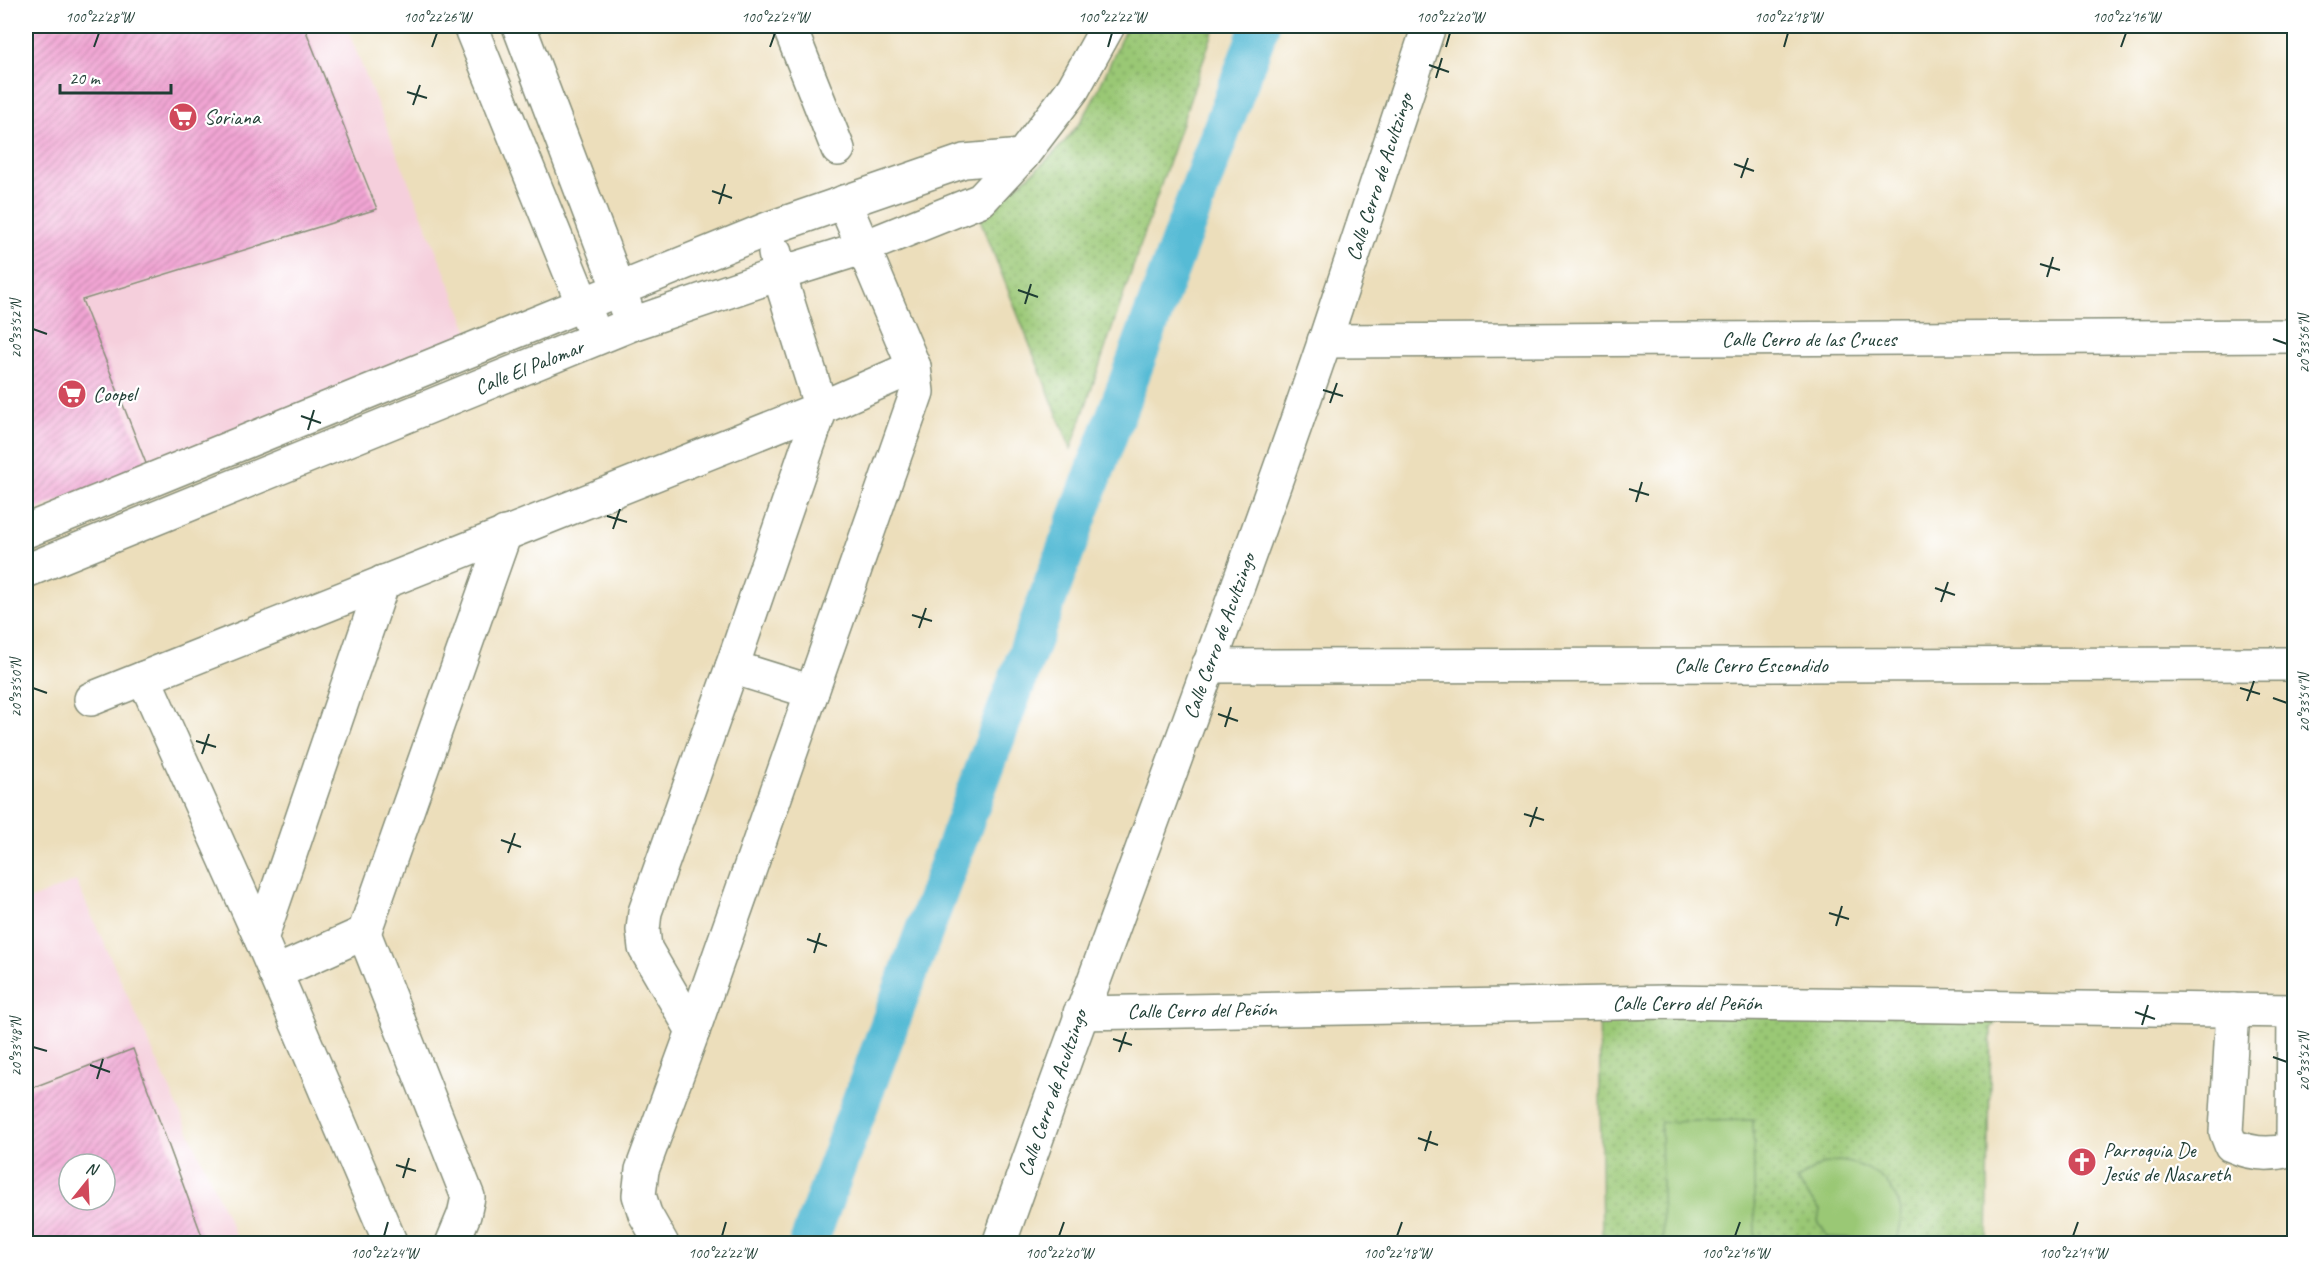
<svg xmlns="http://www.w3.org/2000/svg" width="2320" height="1269" viewBox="0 0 2320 1269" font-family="Caveat,sans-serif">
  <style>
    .built { fill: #f5cfdc; fill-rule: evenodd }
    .park { fill: url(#park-dots); stroke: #5c8254; stroke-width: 1.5 }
    .pitch { fill: #9ac875; stroke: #5c8254; stroke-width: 1.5 }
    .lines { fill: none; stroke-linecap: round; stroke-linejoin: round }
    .canal { stroke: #57bbd5; stroke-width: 39 }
    .building { fill: url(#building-hatch); fill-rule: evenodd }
    .minor-casing { stroke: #868e78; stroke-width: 36 }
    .minor { stroke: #fff; stroke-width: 33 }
    .ticks { fill: none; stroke: #1f3d34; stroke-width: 2 }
    .labels { text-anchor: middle; stroke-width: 4.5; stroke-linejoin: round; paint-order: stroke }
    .poi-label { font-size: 21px; fill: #1f3d34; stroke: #fff; text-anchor: start }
    .street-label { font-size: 21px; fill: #1f3d34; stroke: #fff }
    .neatline { fill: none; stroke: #1f3d34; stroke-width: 2 }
    .ticks-label { font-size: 15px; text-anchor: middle; fill: #1f3d34 }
  </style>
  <defs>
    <pattern id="park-dots" width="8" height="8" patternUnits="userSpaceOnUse" patternTransform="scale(1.5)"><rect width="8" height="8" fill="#9ac875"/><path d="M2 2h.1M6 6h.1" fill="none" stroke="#7da461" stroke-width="1.8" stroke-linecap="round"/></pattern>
    <pattern id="building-hatch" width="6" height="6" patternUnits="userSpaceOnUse" patternTransform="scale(1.5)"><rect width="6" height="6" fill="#f2a5d4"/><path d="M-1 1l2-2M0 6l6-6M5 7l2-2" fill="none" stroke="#c388ad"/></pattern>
  </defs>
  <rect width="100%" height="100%" fill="#fff"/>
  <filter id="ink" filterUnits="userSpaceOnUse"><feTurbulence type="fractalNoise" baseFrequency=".0167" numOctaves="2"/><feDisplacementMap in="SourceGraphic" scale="12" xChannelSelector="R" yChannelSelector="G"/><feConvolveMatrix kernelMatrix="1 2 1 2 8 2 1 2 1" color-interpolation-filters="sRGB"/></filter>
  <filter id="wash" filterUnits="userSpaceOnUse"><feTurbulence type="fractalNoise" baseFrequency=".008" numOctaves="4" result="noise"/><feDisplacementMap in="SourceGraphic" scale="24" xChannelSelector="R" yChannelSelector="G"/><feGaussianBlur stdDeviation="1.35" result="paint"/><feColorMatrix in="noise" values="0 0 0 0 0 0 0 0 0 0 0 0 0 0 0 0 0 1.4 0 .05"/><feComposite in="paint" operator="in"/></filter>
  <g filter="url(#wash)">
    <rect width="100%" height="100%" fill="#ecdebb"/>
    <!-- built -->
    <g class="built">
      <path d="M 26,26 L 346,26 L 471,337 L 26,515 Z"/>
      <path d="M 76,881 L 239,1243 L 26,1244 L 26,901 ZM 69,1164 L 105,1164 L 105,1200 L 69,1200 Z"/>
    </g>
    <!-- park -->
    <g class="park">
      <path d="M 1127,26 L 1215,26 L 1071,449 L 978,214 C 1018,185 1060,156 1086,113 C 1102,86 1113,54 1127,26 Z"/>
      <path d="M 1599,1000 L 2010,1007 L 1991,1028 L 1987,1243 L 1897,1243 L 1901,1212 L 1796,1181 L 1820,1210 L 1827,1237 L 1847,1238 L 1862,1243 L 1602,1243 Z"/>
    </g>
    <!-- pitch -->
    <g class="pitch">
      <path d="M 1753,1120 L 1755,1243 L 1663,1243 L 1661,1122 Z"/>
      <path d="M 1839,1161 C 1869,1164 1893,1180 1901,1211 C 1903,1220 1898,1234 1897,1243 L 1862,1243 L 1847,1238 L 1828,1237 L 1818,1221 L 1820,1210 L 1796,1181 L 1822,1164 Z"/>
    </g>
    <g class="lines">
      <!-- canal -->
      <path class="canal" d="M 808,1244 L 1260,26"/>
    </g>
    <g id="blocks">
      <!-- building -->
      <g class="building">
        <path d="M 26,26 L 304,26 L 377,209 L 82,300 L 147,466 L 26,513 Z"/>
        <path d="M 133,1049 L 205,1244 L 26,1244 L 26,1090 ZM 69,1164 L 105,1164 L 105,1200 L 69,1200 Z"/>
      </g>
    </g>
  </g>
  <g filter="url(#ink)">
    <use href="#blocks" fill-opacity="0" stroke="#868e78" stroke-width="1.5"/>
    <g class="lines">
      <!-- minor casing -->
      <g class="minor-casing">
        <g id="minor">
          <path d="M 470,26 L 591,324"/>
          <path d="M 519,26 L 626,308"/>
          <path d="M 789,26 L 838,149"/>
          <path d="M 1324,341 L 2294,336"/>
          <path d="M 26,531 L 770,228 L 964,161 L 1022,156"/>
          <path d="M 26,571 L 632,324 L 779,274 L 862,248 L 981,200 L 1022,156 L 1073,89 L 1108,26"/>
          <path d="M 1208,666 L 2294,664"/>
          <path d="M 732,667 L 812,692"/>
          <path d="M 144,678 L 261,939 L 391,1244"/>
          <path d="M 91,699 L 821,408 L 914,367"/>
          <path d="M 364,933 L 468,1197 L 464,1215 L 452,1244"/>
          <path d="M 261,939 L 383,582"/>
          <path d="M 275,973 L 364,933 L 505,533"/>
          <path d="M 2233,1010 L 2226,1132 L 2231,1145 C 2249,1153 2268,1156 2288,1150 L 2293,1138 L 2294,1010"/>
          <path d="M 1080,1013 L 1667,1002 L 2294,1011"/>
          <path d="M 693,1031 L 645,948 L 643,930 L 645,912 L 732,667 L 821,408 L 779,274 L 775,253"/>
          <path d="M 662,1244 L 645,1214 L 639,1195 L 642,1170 L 693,1031 L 917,392 L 914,367 L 844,202"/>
          <path d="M 999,1244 C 1106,941 1221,643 1325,340 C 1360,235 1394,130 1429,26"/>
        </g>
      </g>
      <!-- minor -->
      <use href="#minor" class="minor"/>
    </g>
  </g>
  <!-- ticks -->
  <path class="ticks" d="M 94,47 L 99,33M 432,47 L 437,33M 770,47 L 775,33M 1108,47 L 1112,33M 1446,47 L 1450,33M 1784,47 L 1788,33M 2121,47 L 2126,33M 1429,65 L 1449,72M 1436,78 L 1442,58M 407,92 L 427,98M 413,105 L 420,85M 1734,164 L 1754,171M 1741,178 L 1748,158M 712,191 L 732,198M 719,204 L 725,184M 2040,264 L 2060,270M 2047,277 L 2053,257M 1018,290 L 1038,297M 1025,304 L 1031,284M 33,329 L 47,334M 2273,339 L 2287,344M 1323,390 L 1343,396M 1330,403 L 1337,383M 301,416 L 321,423M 308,430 L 314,410M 1629,489 L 1649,495M 1636,502 L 1642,482M 607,516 L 627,522M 613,529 L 620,509M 1935,588 L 1955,595M 1941,602 L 1948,582M 912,615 L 932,621M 919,628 L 926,608M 33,688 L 47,693M 2240,688 L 2260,694M 2273,698 L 2287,703M 2247,701 L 2254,681M 1218,714 L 1238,721M 1225,727 L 1231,707M 196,741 L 216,747M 202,754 L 209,734M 1524,814 L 1544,820M 1530,827 L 1537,807M 501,840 L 521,847M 508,853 L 515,833M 1829,913 L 1849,919M 1836,926 L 1842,906M 807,939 L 827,946M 814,953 L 820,933M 2135,1012 L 2155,1019M 2142,1025 L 2148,1005M 1113,1039 L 1132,1045M 33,1047 L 47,1051M 1119,1052 L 1126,1032M 2273,1057 L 2287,1062M 90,1065 L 110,1072M 97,1079 L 103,1059M 1418,1138 L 1438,1145M 1425,1151 L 1431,1131M 396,1165 L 416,1171M 403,1178 L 409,1158M 384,1236 L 388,1222M 722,1236 L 726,1222M 1059,1236 L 1064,1222M 1397,1236 L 1402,1222M 1735,1236 L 1740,1222M 2073,1236 L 2078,1222"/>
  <!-- icons -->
  <defs>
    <g id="supermarket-disc" transform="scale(1.5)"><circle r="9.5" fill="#d1495b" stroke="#fff"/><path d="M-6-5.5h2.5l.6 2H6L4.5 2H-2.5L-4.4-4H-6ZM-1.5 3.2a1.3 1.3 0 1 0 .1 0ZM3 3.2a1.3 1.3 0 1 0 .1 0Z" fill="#fff"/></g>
    <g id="church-disc" transform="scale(1.5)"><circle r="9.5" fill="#d1495b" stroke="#fff"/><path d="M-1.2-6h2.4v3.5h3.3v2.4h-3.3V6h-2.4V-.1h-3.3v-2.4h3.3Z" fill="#fff"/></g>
  </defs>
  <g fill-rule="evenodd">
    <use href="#supermarket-disc" x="183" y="117"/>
    <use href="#supermarket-disc" x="72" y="394"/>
    <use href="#church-disc" x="2082" y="1162"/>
  </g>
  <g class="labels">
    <!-- poi labels -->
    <g class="poi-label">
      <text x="204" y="124">Soriana</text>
      <text x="93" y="401">Coopel</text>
      <text x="2103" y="1157">Parroquia De<tspan x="2103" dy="24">Jesús de Nasareth</tspan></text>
    </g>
    <!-- street labels -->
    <g class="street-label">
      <text transform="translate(1379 177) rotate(-72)" y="7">Calle Cerro de Acultzingo</text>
      <text x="1809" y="346">Calle Cerro de las Cruces</text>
      <text transform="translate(529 367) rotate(-22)" y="7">Calle El Palomar</text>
      <text transform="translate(1219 636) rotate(-70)" y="7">Calle Cerro de Acultzingo</text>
      <text x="1751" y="672">Calle Cerro Escondido</text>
      <text x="1687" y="1010">Calle Cerro del Peñón</text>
      <text transform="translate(1202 1010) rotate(-1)" y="7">Calle Cerro del Peñón</text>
      <text transform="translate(1052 1093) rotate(-71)" y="7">Calle Cerro de Acultzingo</text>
    </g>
  </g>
  <!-- margin -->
  <rect width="2320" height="1269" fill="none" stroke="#fff" stroke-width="66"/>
  <!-- north arrow -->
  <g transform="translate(87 1182) rotate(18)"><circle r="28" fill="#ffffff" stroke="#a5b1ae" stroke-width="1.5"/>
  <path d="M0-4.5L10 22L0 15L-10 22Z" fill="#d1495b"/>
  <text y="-9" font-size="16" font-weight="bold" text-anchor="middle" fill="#1f3d34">N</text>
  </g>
  <!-- scale -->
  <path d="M60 84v9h111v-9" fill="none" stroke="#1f3d34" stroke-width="3"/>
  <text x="69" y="84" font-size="18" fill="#1f3d34" stroke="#ffffff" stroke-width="4.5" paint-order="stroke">20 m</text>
  <rect x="33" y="33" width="2254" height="1203" class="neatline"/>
  <g class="ticks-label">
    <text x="99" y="22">100°22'28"W</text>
    <text x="437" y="22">100°22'26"W</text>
    <text x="775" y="22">100°22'24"W</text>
    <text x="1112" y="22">100°22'22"W</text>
    <text x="1450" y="22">100°22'20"W</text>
    <text x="1788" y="22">100°22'18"W</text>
    <text x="2126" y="22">100°22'16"W</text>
    <text transform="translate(16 329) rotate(-90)" y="5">20°33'52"N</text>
    <text transform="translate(2304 344) rotate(-90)" y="5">20°33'56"N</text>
    <text transform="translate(16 688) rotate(-90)" y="5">20°33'50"N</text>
    <text transform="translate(2304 703) rotate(-90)" y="5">20°33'54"N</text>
    <text transform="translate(16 1047) rotate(-90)" y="5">20°33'48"N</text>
    <text transform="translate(2304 1062) rotate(-90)" y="5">20°33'52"N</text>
    <text x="384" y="1258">100°22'24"W</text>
    <text x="722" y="1258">100°22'22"W</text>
    <text x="1059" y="1258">100°22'20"W</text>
    <text x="1397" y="1258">100°22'18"W</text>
    <text x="1735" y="1258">100°22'16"W</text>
    <text x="2073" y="1258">100°22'14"W</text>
  </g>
</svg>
